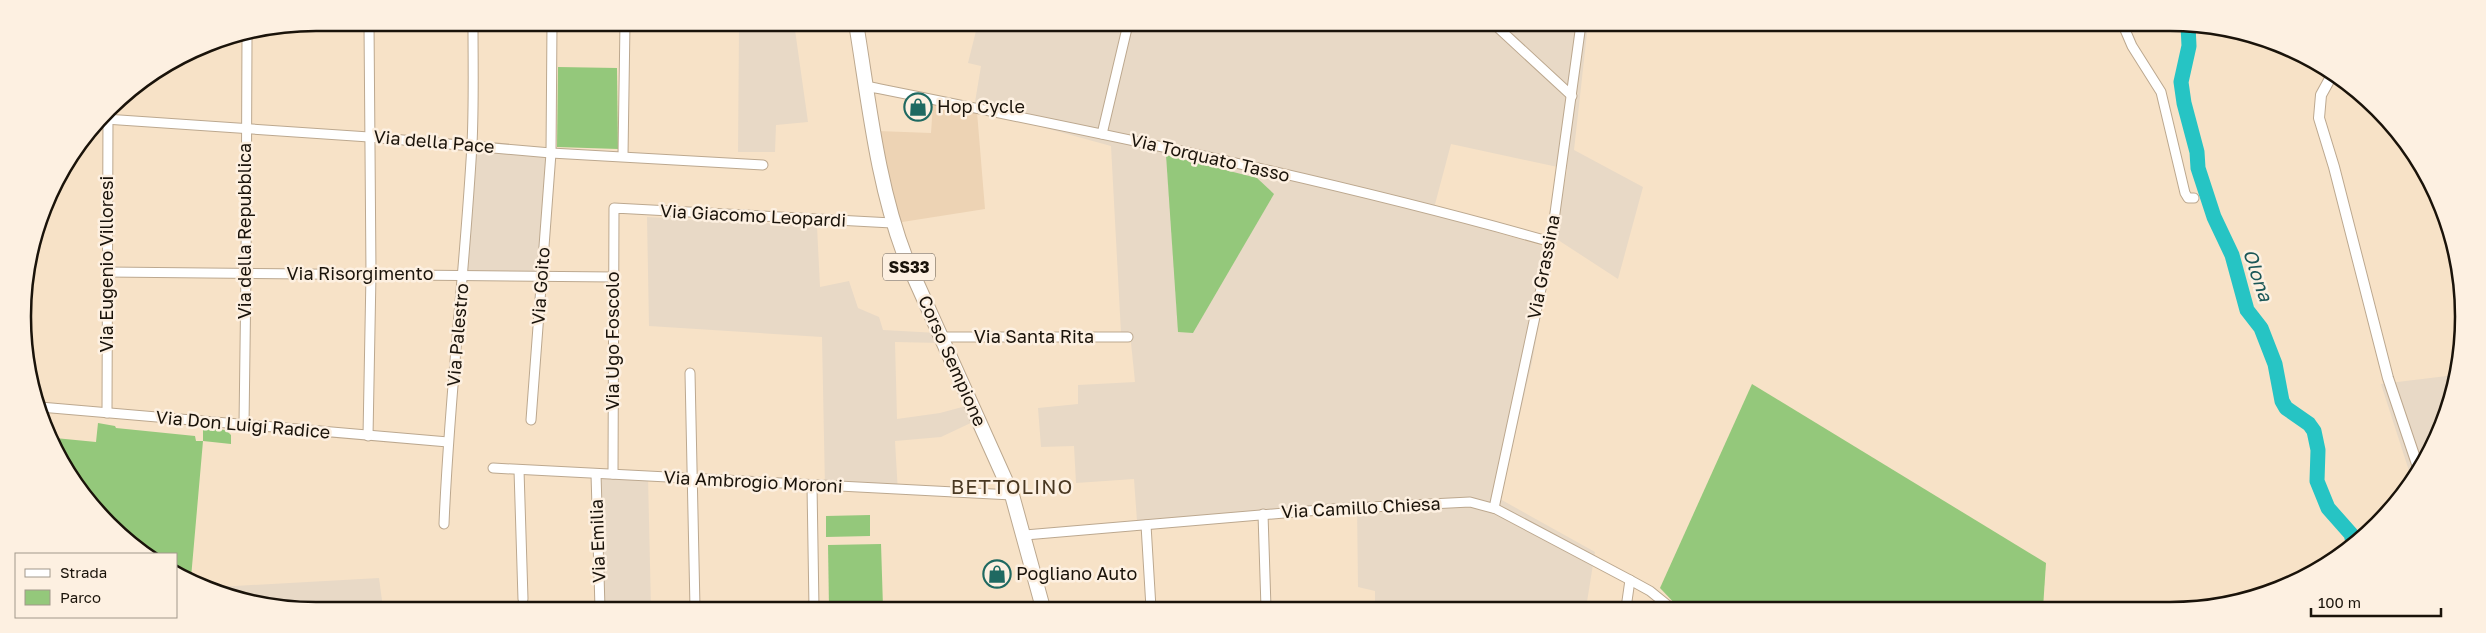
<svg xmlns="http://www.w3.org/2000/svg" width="2486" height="633" viewBox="0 0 2486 633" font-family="'Golos Text',sans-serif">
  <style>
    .built { fill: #edd3b4 }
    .industrial { fill: #e8d9c6 }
    .green { fill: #94c87b }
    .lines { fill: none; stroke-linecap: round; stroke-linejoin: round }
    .river { stroke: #26c4c4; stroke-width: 15 }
    .minor-casing { stroke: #bca88f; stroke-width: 11 }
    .tertiary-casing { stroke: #bca88f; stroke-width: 12 }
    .primary-casing { stroke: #bca88f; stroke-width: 16 }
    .minor { stroke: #fff; stroke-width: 9 }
    .tertiary { stroke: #fff; stroke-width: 10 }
    .primary { stroke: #fff; stroke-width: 14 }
    .labels { text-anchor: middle; stroke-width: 5; stroke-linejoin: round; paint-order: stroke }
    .shield { fill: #fdf0e1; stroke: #5e554a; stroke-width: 1 }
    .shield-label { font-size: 16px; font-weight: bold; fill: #1a130a }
    .poi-label { font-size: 18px; fill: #1a130a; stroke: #fdf0e1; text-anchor: start }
    .street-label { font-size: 18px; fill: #1a130a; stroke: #fdf0e1 }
    .water-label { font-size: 19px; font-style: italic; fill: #1b5757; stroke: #fdf0e1 }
    .quarter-label { font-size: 20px; letter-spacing: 1px; fill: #493822; stroke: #fdf0e1 }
    .rim { fill: none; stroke: #1a130a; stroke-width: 2.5 }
  </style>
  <rect width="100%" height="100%" fill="#f7e2c7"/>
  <!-- built -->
  <path class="built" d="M 933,104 L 977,112 L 985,209 L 896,223 L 878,131 L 931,133 Z"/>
  <!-- industrial -->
  <g class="industrial">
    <path d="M 775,23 L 794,23 L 808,122 L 776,125 L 775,152 L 738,152 L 739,28 Z"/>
    <path d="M 978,23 L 1588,24 L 1574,150 L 1643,187 L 1618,279 L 1555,238 L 1567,169 L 1451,144 L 1434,208 L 1437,215 L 1553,249 L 1532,362 L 1500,499 L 1595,552 L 1586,608 L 1375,608 L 1375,591 L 1358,587 L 1357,503 L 1137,521 L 1134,479 L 1076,483 L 1074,446 L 1041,447 L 1038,408 L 1078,404 L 1078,385 L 1135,382 L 1130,333 L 1121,333 L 1111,146 L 1027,123 L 1026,114 L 975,102 L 981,66 L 968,63 Z"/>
    <path d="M 475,149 L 548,155 L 539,273 L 466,271 Z"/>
    <path d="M 647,217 L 817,226 L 820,287 L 849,281 L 858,308 L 879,317 L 883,330 L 938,333 L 942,343 L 895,342 L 897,419 L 940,413 L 970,405 L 977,420 L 941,437 L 895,441 L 898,493 L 825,489 L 822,337 L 649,326 Z"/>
    <path d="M 2455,375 L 2433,447 L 2411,477 L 2381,384 Z"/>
    <path d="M 597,474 L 648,477 L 651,608 L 601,608 Z"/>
    <path d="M 379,578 L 383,608 L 278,608 L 217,587 Z"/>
  </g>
  <!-- green -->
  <g class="green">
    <path d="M 558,67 L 617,68 L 618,149 L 557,147 Z"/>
    <path d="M 1166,155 L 1257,178 L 1274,194 L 1193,333 L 1178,332 Z"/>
    <path d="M 1752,384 L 2046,563 L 2043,608 L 1679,608 L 1660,588 Z"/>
    <path d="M 98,423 L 115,426 L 116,428 L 195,436 L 196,441 L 203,441 L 203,428 L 226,430 L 231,435 L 231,444 L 203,441 L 191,578 L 176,573 L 176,554 L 150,554 L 83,496 L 55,438 L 96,442 Z"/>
    <path d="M 870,515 L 870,536 L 826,537 L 826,516 Z"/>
    <path d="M 881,544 L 883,608 L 829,608 L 828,545 Z"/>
  </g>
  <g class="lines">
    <!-- river -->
    <path class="river" d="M 2188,25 L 2189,46 L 2181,82 L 2184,103 L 2197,152 L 2198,168 L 2214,217 L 2232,255 L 2247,310 L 2261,328 L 2275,364 L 2282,401 L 2286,408 L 2309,424 L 2314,431 L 2318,450 L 2317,481 L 2328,508 L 2351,534 L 2353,542"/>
    <!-- minor casing -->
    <g class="minor-casing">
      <g id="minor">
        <path d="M 1494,24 L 1572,96"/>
        <path d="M 2123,25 L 2132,46 L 2161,92 L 2185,193 L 2188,198 L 2194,198"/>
        <path d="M 866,86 C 1095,132 1326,178 1551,242"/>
        <path d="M 105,119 L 369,137 L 551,153 L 763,165"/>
        <path d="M 1102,134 L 1128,24"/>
        <path d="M 623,155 L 625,23"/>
        <path d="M 107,272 L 614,277"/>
        <path d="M 941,337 L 1128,337"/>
        <path d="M 690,373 L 695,608"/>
        <path d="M 40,407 L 448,442"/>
        <path d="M 107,413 L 108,115"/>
        <path d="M 531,420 L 551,153 L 552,23"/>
        <path d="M 244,425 L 246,273 L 247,36"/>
        <path d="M 368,436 L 371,274 L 369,23"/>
        <path d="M 493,468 L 1012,495"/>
        <path d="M 519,470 L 523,599"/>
        <path d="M 596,474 L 600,608"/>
        <path d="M 613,474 L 614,208 L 892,223"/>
        <path d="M 812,485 L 814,608"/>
        <path d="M 1494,508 L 1551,242 L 1581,24"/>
        <path d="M 1263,514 L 1266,608"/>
        <path d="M 444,524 C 449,397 465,271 472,144 C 474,104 473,63 473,23"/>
        <path d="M 1146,525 L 1151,608"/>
        <path d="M 1025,535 L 1331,509 L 1470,502 L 1496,509 L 1630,580 L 1650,591 L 1671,608"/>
        <path d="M 1626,608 L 1630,580"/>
      </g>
    </g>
    <!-- tertiary casing -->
    <g class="tertiary-casing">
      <path id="tertiary" d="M 2332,75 L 2321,95 L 2319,118 L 2334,167 L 2388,378 L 2418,467"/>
    </g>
    <!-- primary casing -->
    <g class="primary-casing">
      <path id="primary" d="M 856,23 C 869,102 877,184 906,259 L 1012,495 L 1043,608"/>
    </g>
    <!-- minor -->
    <use href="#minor" class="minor"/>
    <!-- tertiary -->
    <use href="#tertiary" class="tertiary"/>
    <!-- primary -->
    <use href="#primary" class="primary"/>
  </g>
  <!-- icons -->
  <defs>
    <g id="shop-ring" transform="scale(1.4375)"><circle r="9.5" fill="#fdf0e1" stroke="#1f6961" stroke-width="1.5"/><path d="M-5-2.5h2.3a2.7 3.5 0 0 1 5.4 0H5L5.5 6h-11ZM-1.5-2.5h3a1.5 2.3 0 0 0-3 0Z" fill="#1f6961"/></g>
  </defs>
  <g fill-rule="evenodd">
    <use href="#shop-ring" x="918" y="107"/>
    <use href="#shop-ring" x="997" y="574"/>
  </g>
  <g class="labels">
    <!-- shield labels -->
    <rect class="shield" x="883" y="253.5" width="52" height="27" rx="4"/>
    <g class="shield-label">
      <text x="909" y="273">SS33</text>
    </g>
    <!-- poi labels -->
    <g class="poi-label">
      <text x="937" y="113">Hop Cycle</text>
      <text x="1016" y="580">Pogliano Auto</text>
    </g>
    <!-- street labels -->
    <g class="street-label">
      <text transform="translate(434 142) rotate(5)" y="6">Via della Pace</text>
      <text transform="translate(1210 158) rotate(13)" y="6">Via Torquato Tasso</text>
      <text transform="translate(753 216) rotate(3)" y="6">Via Giacomo Leopardi</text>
      <text transform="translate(245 231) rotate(-90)" y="6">Via della Repubblica</text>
      <text transform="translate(107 264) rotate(-90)" y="6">Via Eugenio Villoresi</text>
      <text transform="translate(1544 267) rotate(-79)" y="6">Via Grassina</text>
      <text x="360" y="280">Via Risorgimento</text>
      <text transform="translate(541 286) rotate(-86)" y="6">Via Goito</text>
      <text transform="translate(458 335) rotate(-85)" y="6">Via Palestro</text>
      <text x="1034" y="343">Via Santa Rita</text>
      <text transform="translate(613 341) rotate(-90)" y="6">Via Ugo Foscolo</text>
      <text transform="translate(952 361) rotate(66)" y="6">Corso Sempione</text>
      <text transform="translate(243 425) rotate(5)" y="6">Via Don Luigi Radice</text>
      <text transform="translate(753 482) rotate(3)" y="6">Via Ambrogio Moroni</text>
      <text transform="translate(1361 508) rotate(-3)" y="6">Via Camillo Chiesa</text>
      <text transform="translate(598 541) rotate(-92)" y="6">Via Emilia</text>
    </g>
    <!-- water labels -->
    <g class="water-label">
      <text transform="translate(2258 275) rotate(71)" y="7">Olona</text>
    </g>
    <!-- quarter labels -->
    <g class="quarter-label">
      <text x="1012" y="494">BETTOLINO</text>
    </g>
  </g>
  <!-- crop -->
  <path d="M0 0H2486V633H0ZM316 31H2170A285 285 0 0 1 2455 316V317A285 285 0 0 1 2170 602H316A285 285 0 0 1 31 317V316A285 285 0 0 1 316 31Z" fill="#fdf0e1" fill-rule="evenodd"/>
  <path class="rim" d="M316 31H2170A285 285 0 0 1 2455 316V317A285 285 0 0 1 2170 602H316A285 285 0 0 1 31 317V316A285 285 0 0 1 316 31Z"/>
  <!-- legend -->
  <rect x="15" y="553" width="162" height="65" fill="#fdf0e1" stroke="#a2988b"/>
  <rect x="25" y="569" width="25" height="8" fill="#ffffff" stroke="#a2988b"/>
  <text x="60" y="578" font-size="15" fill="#1a130a">Strada</text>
  <rect x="25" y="590" width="25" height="15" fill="#94c87b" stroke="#a2988b"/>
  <text x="60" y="603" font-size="15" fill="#1a130a">Parco</text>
  <!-- scale -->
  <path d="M2311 608v8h130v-8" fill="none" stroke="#1a130a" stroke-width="2.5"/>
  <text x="2318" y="608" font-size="15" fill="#1a130a" stroke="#fdf0e1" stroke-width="4" paint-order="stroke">100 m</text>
</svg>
